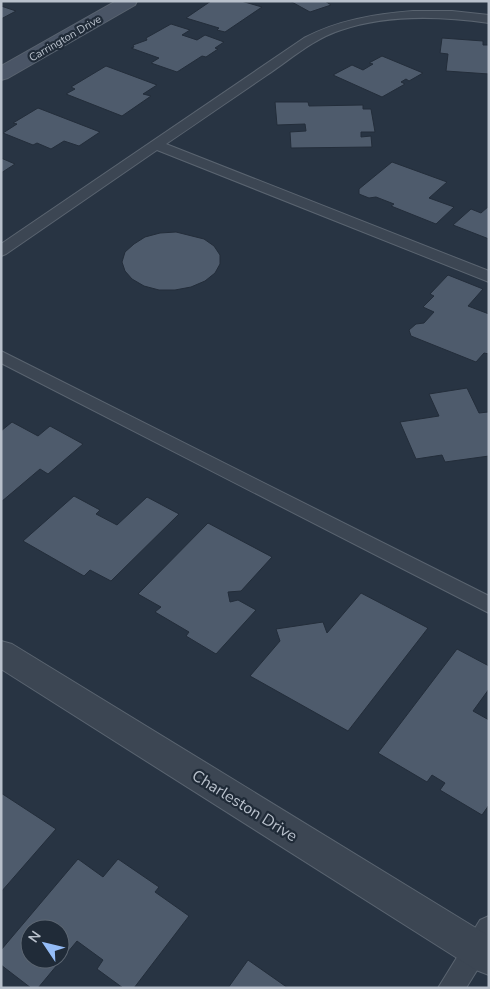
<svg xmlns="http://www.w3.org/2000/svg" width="490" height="989" viewBox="0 0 490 989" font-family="'Nunito Sans',sans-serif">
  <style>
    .building { fill: #4e5b6c; stroke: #232d3a; fill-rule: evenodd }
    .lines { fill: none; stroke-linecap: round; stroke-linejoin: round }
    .lane-casing { stroke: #5a6470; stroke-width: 2 }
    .street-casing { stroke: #5a6470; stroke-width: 2 }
    .secondary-casing { stroke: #5a6470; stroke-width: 2 }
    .lane { fill: #3c4653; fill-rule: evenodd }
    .street { fill: #3c4653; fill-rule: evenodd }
    .secondary { fill: #4a5566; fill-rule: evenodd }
    .labels { text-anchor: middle; stroke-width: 4.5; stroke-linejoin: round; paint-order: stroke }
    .far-street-label { font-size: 11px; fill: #b9c1cc; stroke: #202b38 }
    .near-street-label { font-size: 16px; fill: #b9c1cc; stroke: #202b38 }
  </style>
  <rect width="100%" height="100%" fill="#283443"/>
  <!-- building -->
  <g class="building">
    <path d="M 211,1 L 241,1 L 262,7 L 225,32 L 217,30 L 219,28 L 186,18 Z"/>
    <path d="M 290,1 L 325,1 L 331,5 L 310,12 Z"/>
    <path d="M 1,6 L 16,11 L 1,19 Z"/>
    <path d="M 171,24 L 190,30 L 182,35 L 197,40 L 205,35 L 224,42 L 215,48 L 218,49 L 206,57 L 202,56 L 177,72 L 151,63 L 159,58 L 131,48 L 134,47 L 133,45 L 147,40 L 146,38 Z"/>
    <path d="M 442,38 L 483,41 L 483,45 L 489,45 L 489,74 L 446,71 L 448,54 L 440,53 Z"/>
    <path d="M 382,56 L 423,73 L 409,81 L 406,79 L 401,82 L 405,84 L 382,97 L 333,75 L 352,65 L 363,70 L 373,64 L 369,63 Z"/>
    <path d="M 106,66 L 157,85 L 143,94 L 151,96 L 122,116 L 66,94 L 75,89 L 71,87 Z"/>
    <path d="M 275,102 L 308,102 L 309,106 L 363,105 L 363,109 L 371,109 L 375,132 L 361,132 L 361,137 L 371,136 L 372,147 L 291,148 L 290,132 L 306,131 L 305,124 L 277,125 Z"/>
    <path d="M 38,108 L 100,132 L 79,146 L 64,141 L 51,149 L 37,143 L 33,145 L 3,133 L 17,124 L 13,123 Z"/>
    <path d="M 1,158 L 15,164 L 1,173 Z"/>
    <path d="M 392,162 L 447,182 L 429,198 L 454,207 L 436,224 L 391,206 L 394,204 L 376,197 L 369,198 L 359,194 L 359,189 Z"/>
    <path d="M 489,206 L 489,239 L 453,225 L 471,209 L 481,213 Z"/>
    <path d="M 176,232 L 204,239 L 214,246 L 220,255 L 220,264 L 215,273 L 205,281 L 191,287 L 175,290 L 159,290 L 144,286 L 132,279 L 125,271 L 122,262 L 125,252 L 134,244 L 145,237 L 160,233 Z"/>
    <path d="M 448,275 L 483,289 L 468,306 L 489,314 L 489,354 L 484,353 L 476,362 L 411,336 L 409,330 L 416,324 L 424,323 L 434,312 L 423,307 L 434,296 L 430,294 Z"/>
    <path d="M 467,388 L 479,413 L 488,412 L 489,413 L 489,456 L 445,462 L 442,455 L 416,459 L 400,422 L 439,416 L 429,394 Z"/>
    <path d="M 12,422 L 38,436 L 50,426 L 83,444 L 48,474 L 40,469 L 1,502 L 1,431 Z"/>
    <path d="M 74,496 L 100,510 L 96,514 L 117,525 L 147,497 L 179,514 L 111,581 L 90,570 L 84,576 L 23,541 Z"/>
    <path d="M 208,523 L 272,557 L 241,591 L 228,592 L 230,602 L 238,600 L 256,610 L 216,654 L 186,636 L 189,632 L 155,612 L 161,607 L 138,594 Z"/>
    <path d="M 361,593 L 428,628 L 348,731 L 250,676 L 280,641 L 276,629 L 323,622 L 327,633 Z"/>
    <path d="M 457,649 L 489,666 L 489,689 L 473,711 L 489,720 L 489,805 L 482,815 L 440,790 L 445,783 L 432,775 L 427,782 L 378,753 Z"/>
    <path d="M 1,793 L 56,829 L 1,892 Z"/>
    <path d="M 78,859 L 103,877 L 118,859 L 159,887 L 155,892 L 189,916 L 134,988 L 123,988 L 97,969 L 103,960 L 77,941 L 38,988 L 31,988 L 1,965 L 1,950 ZM 30,929 L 60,929 L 60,959 L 30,959 Z"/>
    <path d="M 248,960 L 288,988 L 228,988 Z"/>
  </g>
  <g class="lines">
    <!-- lane casing -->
    <g class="lane-casing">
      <g id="lane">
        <path d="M 413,11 L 452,11 L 489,15 L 489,23 C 440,16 388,14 341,30 C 313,39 291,59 267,75 C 233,98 200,121 166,144 L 489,271 L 489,282 L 157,150 L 6,254 L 1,256 L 1,244 L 304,38 C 338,20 375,14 413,11 Z"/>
        <path d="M 1,351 L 489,596 L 489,613 L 1,363 Z"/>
        <path d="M 489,916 L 489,951 L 466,988 L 438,988 L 480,920 Z"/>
      </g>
    </g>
    <!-- street casing -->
    <g class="street-casing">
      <path id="street" d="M 1,641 L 12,644 L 489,936 L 489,975 L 476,970 L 1,669 Z"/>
    </g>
    <!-- secondary casing -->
    <g class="secondary-casing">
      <path id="secondary" d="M 116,1 L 137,1 L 135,5 L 8,78 L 1,80 L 1,66 Z"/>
    </g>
    <!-- lane -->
    <use href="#lane" class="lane"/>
    <!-- street -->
    <use href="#street" class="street"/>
    <!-- secondary -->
    <use href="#secondary" class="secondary"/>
  </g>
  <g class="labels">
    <!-- far-street labels -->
    <g class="far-street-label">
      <text transform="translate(65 38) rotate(-30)" y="4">Carrington Drive</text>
    </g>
    <!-- near-street labels -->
    <g class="near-street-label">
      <text transform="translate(245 805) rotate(32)" y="6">Charleston Drive</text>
    </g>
  </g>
  <!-- border -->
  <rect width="490" height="989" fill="none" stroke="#b9c1cc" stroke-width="5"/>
  <!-- north arrow -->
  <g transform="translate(45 944) rotate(305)"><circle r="24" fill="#202b38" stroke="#5d6773"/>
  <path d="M0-4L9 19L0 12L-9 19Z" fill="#94bcf7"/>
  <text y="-8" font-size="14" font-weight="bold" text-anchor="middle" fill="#b9c1cc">N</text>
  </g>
</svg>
